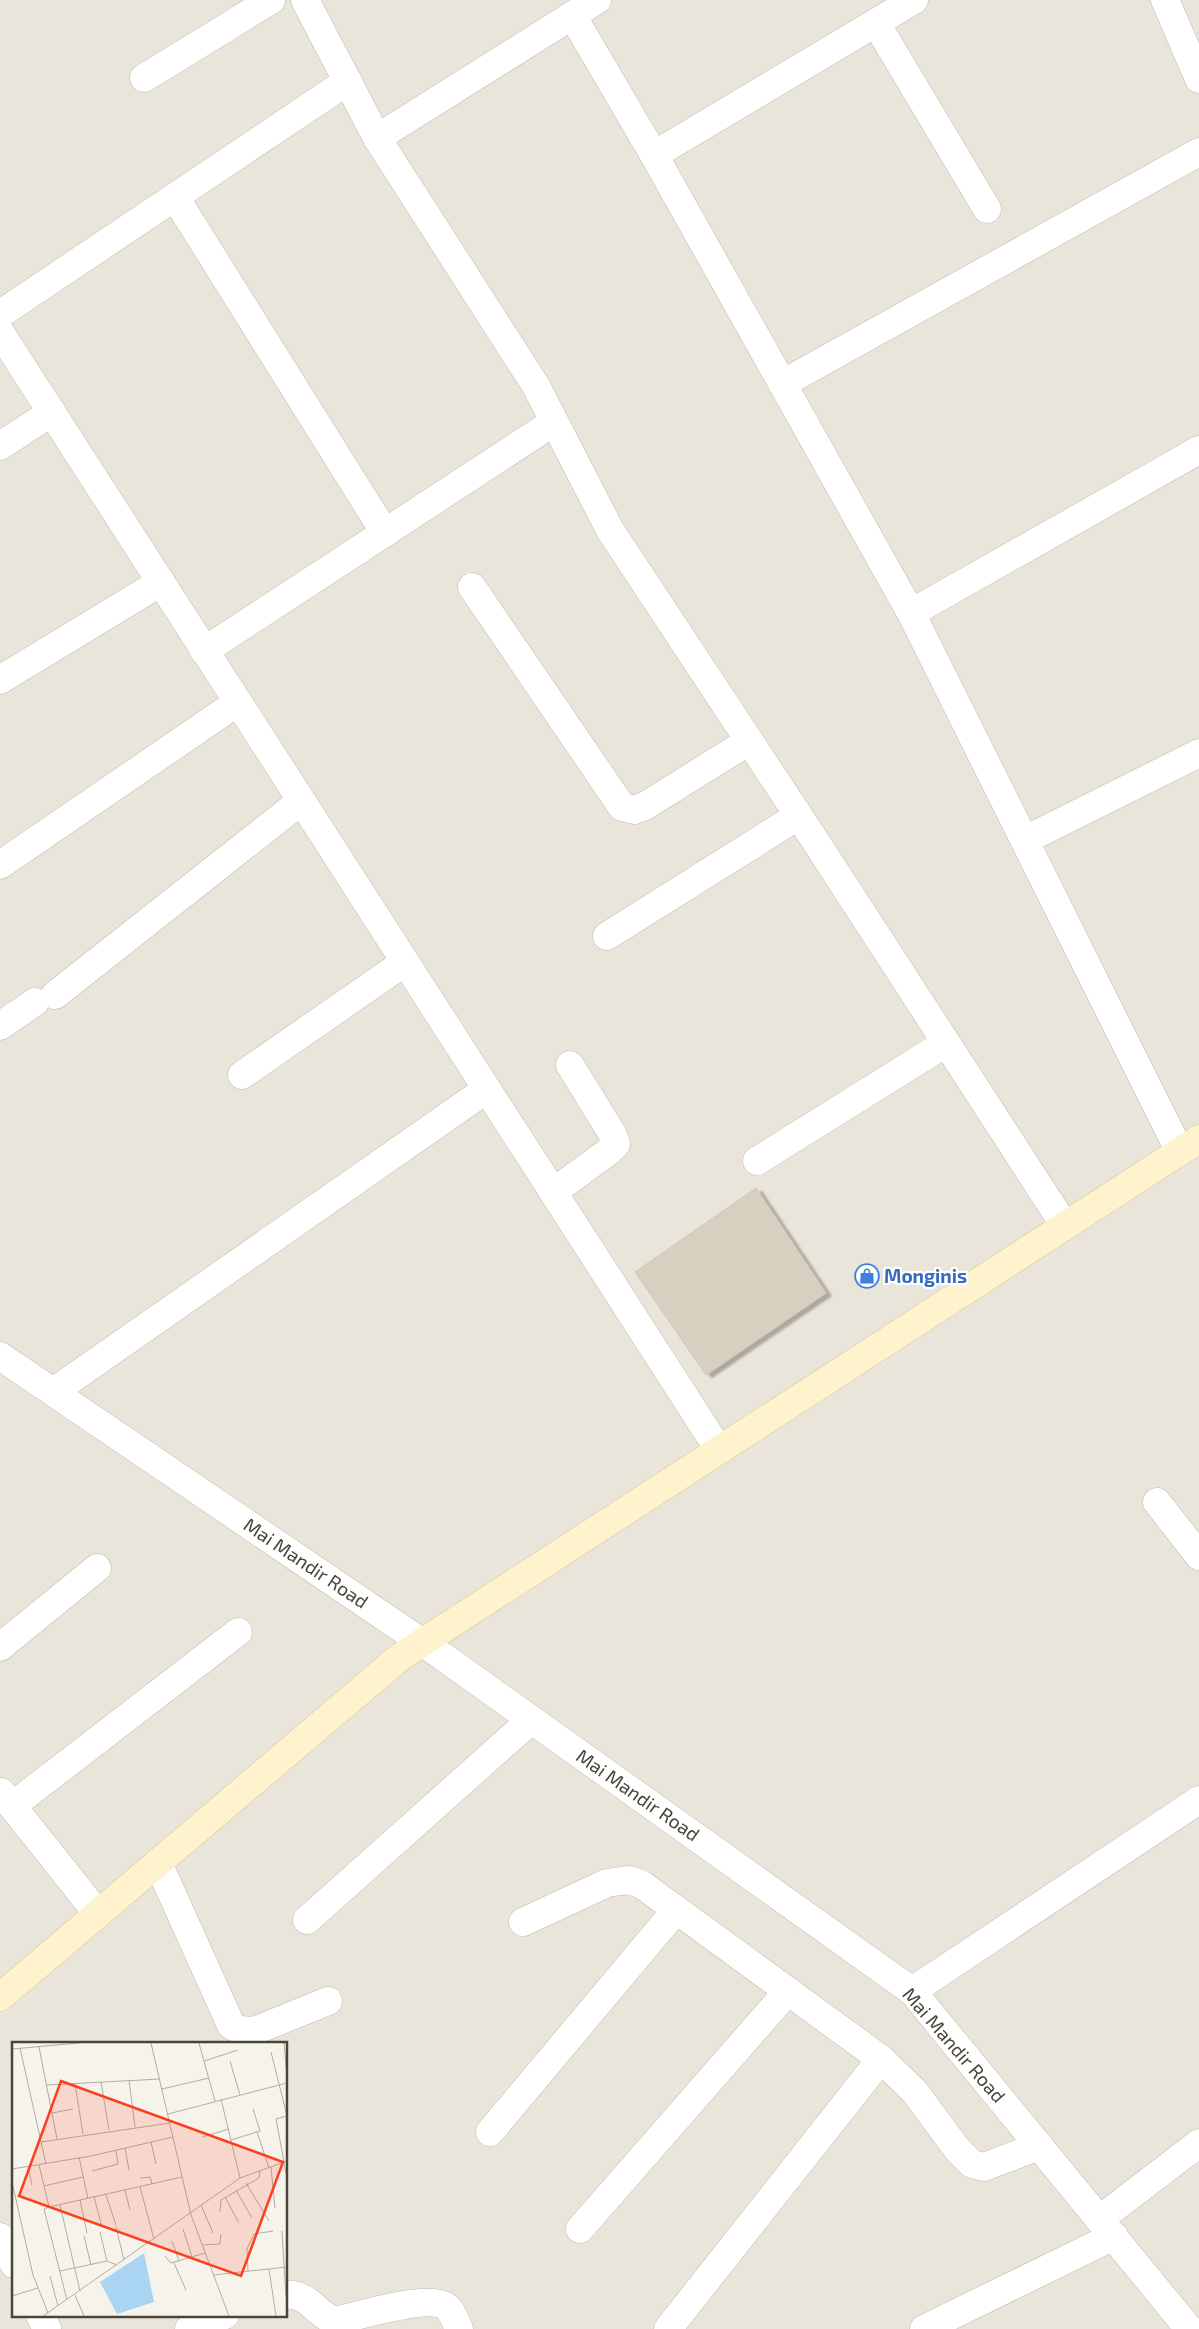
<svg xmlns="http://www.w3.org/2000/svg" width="1199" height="2329" viewBox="0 0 1199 2329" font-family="'Exo 2',sans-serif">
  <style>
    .residential { fill: #eae5da; fill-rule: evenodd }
    .building { fill: #d8cfc1; stroke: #d3c7b4; filter: url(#shadow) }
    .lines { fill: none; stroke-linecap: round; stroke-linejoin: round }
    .street-casing { stroke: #c2bbae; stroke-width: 29 }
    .secondary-casing { stroke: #d6c79b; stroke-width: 29 }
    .street { stroke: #fff; stroke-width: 28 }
    .secondary { stroke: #fff3cd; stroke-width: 28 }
    .labels { text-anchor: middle; stroke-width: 4.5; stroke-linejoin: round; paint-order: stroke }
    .shop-label { font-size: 19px; font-weight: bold; fill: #366cbe; stroke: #fff; text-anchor: start }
    .street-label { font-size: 19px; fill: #4b4439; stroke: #fff }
    .inset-road { fill: none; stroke: #b2ada4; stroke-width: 1 }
    .view { fill: #fc3f1d; fill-opacity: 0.15; stroke: #fc3f1d; stroke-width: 2.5 }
    .inset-edge { fill: none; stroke: #4b4439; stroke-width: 2.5 }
  </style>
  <defs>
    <filter id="shadow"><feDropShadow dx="5.5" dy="3" stdDeviation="1" flood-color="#0004"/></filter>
  </defs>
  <rect width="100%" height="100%" fill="#f6f3ec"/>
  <!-- residential -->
  <path class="residential" d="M 0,0 L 1199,0 L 1199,2329 L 0,2329 ZM 14,2043 L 286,2043 L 286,2315 L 14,2315 Z"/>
  <!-- building -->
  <path class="building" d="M 756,1188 L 826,1293 L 706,1375 L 635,1272 Z"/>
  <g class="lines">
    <!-- street casing -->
    <g class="street-casing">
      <g id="street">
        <path d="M 305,0 L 377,138 L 536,386 L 610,530 L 816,842 L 1065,1226"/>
        <path d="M 1165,0 L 1199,79"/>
        <path d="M 572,15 L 654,155 L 911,613 L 1180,1152"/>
        <path d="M 876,23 L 987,209"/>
        <path d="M 144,78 L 271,0"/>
        <path d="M 377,138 L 597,0"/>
        <path d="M 654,155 L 914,0"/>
        <path d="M 175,197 L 385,533"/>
        <path d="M 0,314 L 348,81"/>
        <path d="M 0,332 L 719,1450"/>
        <path d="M 782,384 L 1199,152"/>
        <path d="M 0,446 L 52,412"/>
        <path d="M 472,587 L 622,807 L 634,810 L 645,806 L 749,741"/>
        <path d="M 911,613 L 1199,450"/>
        <path d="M 204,651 L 554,422"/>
        <path d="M 0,680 L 161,582"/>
        <path d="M 1025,840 L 1199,753"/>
        <path d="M 0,865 L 238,702"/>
        <path d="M 607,936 L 798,816"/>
        <path d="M 55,995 L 301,801"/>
        <path d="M 0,1026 L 35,1002"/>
        <path d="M 242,1075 L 405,962"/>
        <path d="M 757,1161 L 946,1043"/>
        <path d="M 553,1192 L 608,1152 L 616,1144 L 613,1135 L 570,1065"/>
        <path d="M 0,1356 L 442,1656 L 912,1991 L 1189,2329"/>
        <path d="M 53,1392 L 487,1089"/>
        <path d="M 1157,1502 L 1199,1556"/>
        <path d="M 0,1647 L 97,1568"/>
        <path d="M 1,1792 L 98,1914"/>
        <path d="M 12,1806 L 238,1632"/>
        <path d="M 158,1863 L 231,2025 L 239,2030 L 254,2031 L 328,2001"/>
        <path d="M 307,1920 L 531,1720"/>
        <path d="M 523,1922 L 607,1883 L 628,1880 L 641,1884 L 881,2059 L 915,2092 L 957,2149 L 972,2164 L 984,2167 L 1039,2146"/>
        <path d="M 912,1991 L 1199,1800"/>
        <path d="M 490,2132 L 676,1910"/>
        <path d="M 1100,2219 L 1199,2143"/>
        <path d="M 580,2229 L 788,1991"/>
        <path d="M 0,2237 L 14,2264"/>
        <path d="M 286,2295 C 306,2292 316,2313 334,2321 C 357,2317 431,2292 448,2308 C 453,2313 456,2323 459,2329"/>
        <path d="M 40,2315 L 47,2329"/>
        <path d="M 189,2329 L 225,2315"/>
        <path d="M 668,2329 L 881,2059"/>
        <path d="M 924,2329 L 1114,2236"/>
      </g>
    </g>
    <!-- secondary casing -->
    <g class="secondary-casing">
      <path id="secondary" d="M 0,1997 L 400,1657 L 1199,1139"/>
    </g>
    <!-- street -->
    <use href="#street" class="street"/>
    <!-- secondary -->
    <use href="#secondary" class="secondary"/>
  </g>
  <!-- icons -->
  <defs>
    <g id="shop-ring" transform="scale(1.25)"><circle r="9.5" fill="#fff" stroke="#3f7fe0" stroke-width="1.5"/><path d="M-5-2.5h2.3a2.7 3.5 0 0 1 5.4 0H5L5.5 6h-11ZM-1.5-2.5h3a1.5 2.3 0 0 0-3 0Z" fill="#3f7fe0"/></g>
  </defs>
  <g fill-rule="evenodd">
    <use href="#shop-ring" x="867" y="1276"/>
  </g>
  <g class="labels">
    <!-- shop labels -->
    <g class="shop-label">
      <text x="884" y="1283">Monginis</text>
    </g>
    <!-- street labels -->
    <g class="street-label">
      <text transform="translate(306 1563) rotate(34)" y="7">Mai Mandir Road</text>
      <text transform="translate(638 1795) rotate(35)" y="7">Mai Mandir Road</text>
      <text transform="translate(954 2045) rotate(49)" y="7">Mai Mandir Road</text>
    </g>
  </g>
  <!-- overview -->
  <g transform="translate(12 2042)">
    <rect width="275" height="275" fill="#f6f3ec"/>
    <path d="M 132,211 L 142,260 L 105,272 L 88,240 Z" fill="#a9d4f2"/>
    <path class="inset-road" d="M 139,1 L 179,173 L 217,274M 187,1 L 203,59M 272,1 L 275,34M 27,5 L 45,97M 8,6 L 34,122M 0,7 L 67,1M 259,10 L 275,74 L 264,77 L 275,136M 192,19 L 226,8M 218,19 L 228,53M 117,38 L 123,85M 89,40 L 97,88M 63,42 L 71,92M 35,43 L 148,37M 150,47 L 197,36M 209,57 L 228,136M 40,71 L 61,67M 156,72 L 275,41M 245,90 L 257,126M 190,95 L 217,87M 219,98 L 248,89 L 241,67M 29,100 L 158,81M 139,100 L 144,122M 113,106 L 117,128M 67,115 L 76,157M 27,123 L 37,165 L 170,135M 16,125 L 20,143M 259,125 L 263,166M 0,127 L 79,114 L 161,95M 80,129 L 106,122 L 104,108M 128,136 L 138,135 L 140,142M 0,140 L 21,233 L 36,271M 234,141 L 257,179M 32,144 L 71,135M 128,145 L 142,197M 113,148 L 118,168M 224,148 L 240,176M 94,153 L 104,183M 82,155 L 90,185M 213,155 L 227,181M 68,158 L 75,191M 48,163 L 68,249M 189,163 L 201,191M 37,165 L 32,167 L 55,258M 208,170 L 209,158 L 247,136 L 248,129M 104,185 L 112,218M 171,187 L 180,215M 270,189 L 274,255M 88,190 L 95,219M 72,194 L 79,223M 160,199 L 167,219M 190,203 L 208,202 L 209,192M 153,214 L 159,221 L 193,211M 162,221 L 174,248M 257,227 L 264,274M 48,229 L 95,219 L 105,223M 236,229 L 235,207 L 242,192 L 261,189M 201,233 L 275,225M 38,234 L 46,264M 63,253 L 72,274M 0,254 L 26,246M 31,274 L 228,136 L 275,119"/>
    <path class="view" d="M 49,39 L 271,120 L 229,234 L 7,154 Z"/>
    <rect width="275" height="275" class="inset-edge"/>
  </g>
</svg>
